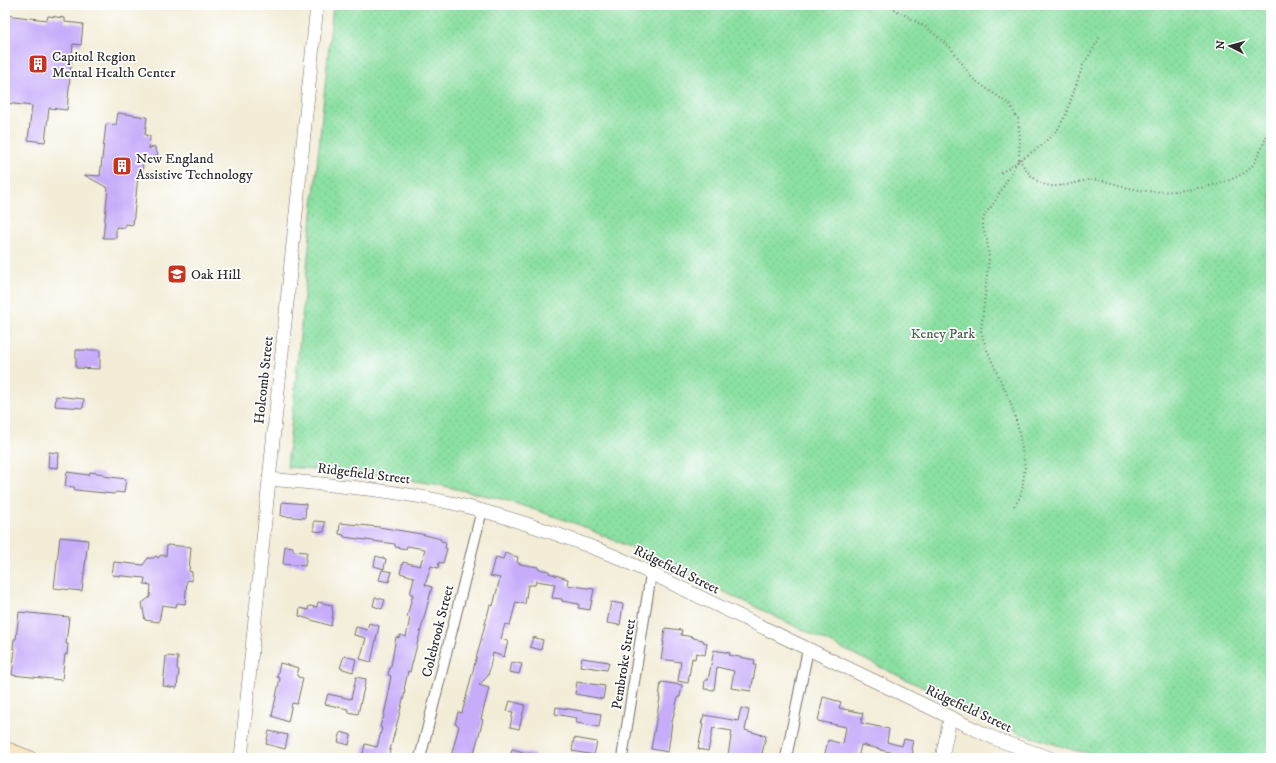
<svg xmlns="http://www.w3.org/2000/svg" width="1276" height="763" viewBox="0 0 1276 763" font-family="'IM FELL DW Pica',serif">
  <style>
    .park { fill: url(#park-dots); stroke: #5b8667 }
    .building { fill: #c6acf9 }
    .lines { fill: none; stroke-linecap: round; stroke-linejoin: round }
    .minor-casing { stroke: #716f68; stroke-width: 12 }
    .tertiary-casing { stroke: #716f68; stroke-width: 14 }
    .secondary-casing { stroke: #716f68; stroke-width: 16 }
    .path { stroke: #716f68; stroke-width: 2; stroke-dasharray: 1 3; stroke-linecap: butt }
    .minor { stroke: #fff; stroke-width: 10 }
    .tertiary { stroke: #fff; stroke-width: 13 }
    .secondary { stroke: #f9e7c3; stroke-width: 15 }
    .labels { text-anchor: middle; stroke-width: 3.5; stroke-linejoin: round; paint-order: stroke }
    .poi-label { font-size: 14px; fill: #2b2b2b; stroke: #fff; text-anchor: start }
    .park-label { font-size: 14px; fill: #48614f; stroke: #fff }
    .street-label { font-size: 14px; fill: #2b2b2b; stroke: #fff }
  </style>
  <defs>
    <pattern id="park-dots" width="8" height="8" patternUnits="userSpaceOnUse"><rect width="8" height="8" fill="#8be0a3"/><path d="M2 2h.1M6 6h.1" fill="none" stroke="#78c08c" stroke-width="1.8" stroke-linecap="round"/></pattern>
  </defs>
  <rect width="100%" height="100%" fill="#fff"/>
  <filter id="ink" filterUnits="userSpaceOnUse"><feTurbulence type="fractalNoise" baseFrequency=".025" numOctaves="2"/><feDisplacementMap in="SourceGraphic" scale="8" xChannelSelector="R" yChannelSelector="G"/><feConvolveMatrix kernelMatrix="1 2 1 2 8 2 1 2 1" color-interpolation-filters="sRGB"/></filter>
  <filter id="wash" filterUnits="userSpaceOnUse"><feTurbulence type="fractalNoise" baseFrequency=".012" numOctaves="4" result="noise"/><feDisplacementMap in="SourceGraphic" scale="16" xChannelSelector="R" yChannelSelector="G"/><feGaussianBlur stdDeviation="0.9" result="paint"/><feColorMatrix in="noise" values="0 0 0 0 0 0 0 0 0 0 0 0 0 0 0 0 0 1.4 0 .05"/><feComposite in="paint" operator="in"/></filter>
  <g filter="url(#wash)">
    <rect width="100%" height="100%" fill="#f3edd8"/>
    <!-- park -->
    <path class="park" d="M 333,5 L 1271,5 L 1271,758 L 1114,758 L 1073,750 L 1022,734 L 973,713 L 955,703 L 641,552 L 574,523 L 505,500 L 434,484 L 362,473 L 287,467 Z"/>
    <g id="blocks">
      <!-- building -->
      <g class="building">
        <path d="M 5,15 L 47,20 L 48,16 L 65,18 L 65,22 L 83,24 L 81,45 L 73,44 L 67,110 L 49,108 L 45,142 L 28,140 L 32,106 L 5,103 Z"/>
        <path d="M 118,113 L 147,117 L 145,135 L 150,136 L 149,149 L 154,146 L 158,155 L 143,161 L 142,177 L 138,176 L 133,225 L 125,224 L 125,228 L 116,227 L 116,238 L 103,238 L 108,188 L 84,175 L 100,176 L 106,124 L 116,125 Z"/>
        <path d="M 76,350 L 100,350 L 100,369 L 76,368 Z"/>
        <path d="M 56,396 L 84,399 L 83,408 L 55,406 Z"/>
        <path d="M 49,452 L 59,453 L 58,468 L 48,467 Z"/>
        <path d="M 67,472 L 89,475 L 90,472 L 104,474 L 103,476 L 126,479 L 124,493 L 116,492 L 114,494 L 75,490 L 74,487 L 65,486 Z"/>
        <path d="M 282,502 L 306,504 L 305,518 L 281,516 Z"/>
        <path d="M 314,521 L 325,522 L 324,532 L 314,531 Z"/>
        <path d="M 340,523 L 379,527 L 421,534 L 441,539 L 441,541 L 446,542 L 445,548 L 447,549 L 443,563 L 439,562 L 438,568 L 431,566 L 425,585 L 432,587 L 410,672 L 408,671 L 404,690 L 405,690 L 404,696 L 388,758 L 362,758 L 365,744 L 377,747 L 382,728 L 380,727 L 382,719 L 383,719 L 389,692 L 388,692 L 391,676 L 388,675 L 390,666 L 391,666 L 396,637 L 399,638 L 400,635 L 406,637 L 410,618 L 407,617 L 413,594 L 410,594 L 414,577 L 400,573 L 403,562 L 420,566 L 425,549 L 407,546 L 406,549 L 395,547 L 395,544 L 344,537 L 344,535 L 339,534 Z"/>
        <path d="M 60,537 L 88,540 L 82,591 L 54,588 Z"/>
        <path d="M 167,545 L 191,547 L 189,571 L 192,572 L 192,581 L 187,580 L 185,604 L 177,603 L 176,607 L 162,605 L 159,622 L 145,620 L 142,603 L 150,597 L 151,585 L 144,584 L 145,578 L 112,575 L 114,562 L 143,565 L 148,558 L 153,558 L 156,556 L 158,558 L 161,555 L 166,556 Z"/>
        <path d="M 285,546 L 293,547 L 293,551 L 307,552 L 305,566 L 283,564 Z"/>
        <path d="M 505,553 L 518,557 L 517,562 L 520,564 L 538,567 L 538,569 L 549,571 L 549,573 L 568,579 L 567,585 L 594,589 L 590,610 L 578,608 L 579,604 L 562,601 L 562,599 L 552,598 L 555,584 L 536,581 L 535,585 L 528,585 L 525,604 L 516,602 L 510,625 L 505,624 L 501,639 L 508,641 L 504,657 L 493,653 L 488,676 L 479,685 L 489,688 L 481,719 L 483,720 L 474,753 L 472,752 L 470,758 L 459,758 L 451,756 L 459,726 L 455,724 L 458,712 L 462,713 L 490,605 L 493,606 L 500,578 L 490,576 L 494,561 L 495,561 L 496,557 L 503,559 Z"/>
        <path d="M 376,556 L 386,559 L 384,569 L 374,566 Z"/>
        <path d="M 382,570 L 392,572 L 389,582 L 379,580 Z"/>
        <path d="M 375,597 L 385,600 L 382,609 L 373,606 Z"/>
        <path d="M 318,602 L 332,605 L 332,608 L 333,613 L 331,626 L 299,616 L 300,608 L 308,610 L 309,606 L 317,607 Z"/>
        <path d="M 611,602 L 623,604 L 620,625 L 607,623 Z"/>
        <path d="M 19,612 L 69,617 L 66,644 L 68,644 L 67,655 L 65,654 L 62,680 L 12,675 L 15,649 L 13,649 L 14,639 L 16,639 Z"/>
        <path d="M 369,623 L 379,626 L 371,662 L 360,659 L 366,638 L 354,635 L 356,627 L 367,630 Z"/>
        <path d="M 665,628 L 682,630 L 681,635 L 693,637 L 693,638 L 703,640 L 703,642 L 707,643 L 705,655 L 696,653 L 695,659 L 692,658 L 688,683 L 678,681 L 681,662 L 661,659 L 664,642 L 663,642 Z"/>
        <path d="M 533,637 L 543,640 L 541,650 L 530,647 Z"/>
        <path d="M 714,650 L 730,653 L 729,655 L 755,660 L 754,665 L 756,665 L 751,691 L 731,688 L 734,671 L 717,667 L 714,690 L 704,689 L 705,680 L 708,680 Z"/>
        <path d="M 166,656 L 178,657 L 177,669 L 179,670 L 177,688 L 163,686 Z"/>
        <path d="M 344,656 L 356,659 L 353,672 L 340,668 Z"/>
        <path d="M 582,658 L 609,662 L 607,670 L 580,666 Z"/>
        <path d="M 511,662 L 522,664 L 519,674 L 509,672 Z"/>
        <path d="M 280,663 L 299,668 L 297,675 L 298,677 L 303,678 L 297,704 L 292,703 L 288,722 L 272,716 L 280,678 L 277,677 Z"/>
        <path d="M 356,677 L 366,679 L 358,714 L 348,712 L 348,709 L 325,704 L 328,694 L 351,699 Z"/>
        <path d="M 577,682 L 605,686 L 603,699 L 575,694 Z"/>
        <path d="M 661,682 L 682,685 L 680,697 L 678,697 L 672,722 L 668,752 L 651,749 L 660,698 L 659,698 Z"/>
        <path d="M 823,697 L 841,702 L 839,708 L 863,713 L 861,723 L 889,729 L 887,742 L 902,746 L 904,739 L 913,741 L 911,749 L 913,750 L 912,758 L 895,758 L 896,753 L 880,750 L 880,749 L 861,745 L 858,758 L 824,758 L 828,740 L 843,744 L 846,727 L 818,721 Z"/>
        <path d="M 510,701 L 525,705 L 519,729 L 510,727 L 513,712 L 507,711 Z"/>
        <path d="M 556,707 L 601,714 L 599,727 L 577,723 L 576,722 L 577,718 L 555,714 Z"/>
        <path d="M 741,708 L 749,710 L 745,730 L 766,736 L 761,758 L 737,758 L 738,757 L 728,755 L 732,731 L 713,728 L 708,751 L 698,749 L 703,724 L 701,724 L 704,715 L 738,721 Z"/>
        <path d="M 269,731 L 288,735 L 285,749 L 266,744 Z"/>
        <path d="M 341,732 L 351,735 L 349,745 L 338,742 Z"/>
        <path d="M 574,738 L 597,742 L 594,755 L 572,751 Z"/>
        <path d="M 512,749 L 535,755 L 534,758 L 510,758 Z"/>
      </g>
    </g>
  </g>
  <g filter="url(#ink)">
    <use href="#blocks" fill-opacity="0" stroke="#716f68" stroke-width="1"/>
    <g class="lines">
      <!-- minor casing -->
      <g class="minor-casing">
        <g id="minor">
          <path d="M 420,758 L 482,510"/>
          <path d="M 622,758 L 651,574"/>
          <path d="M 786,758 L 808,649"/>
        </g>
      </g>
      <!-- tertiary casing -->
      <g class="tertiary-casing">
        <g id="tertiary">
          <path d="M 269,479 C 332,485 395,490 456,504 C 511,517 565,536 617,557 L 966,725 L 998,740 L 1050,758"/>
          <path d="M 241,758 L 317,5"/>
          <path d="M 942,758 L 950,718"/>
        </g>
      </g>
      <!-- secondary casing -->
      <g class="secondary-casing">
        <path id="secondary" d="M 5,749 L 29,758"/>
      </g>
      <!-- path -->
      <g class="path">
        <path d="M 887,5 L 927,28 L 951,48 L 973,79 L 1010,105 L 1018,119 L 1020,137 L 1019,159 L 994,203 L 985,214 L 983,221 L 983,228 L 987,240 L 989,258 L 981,330 L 986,348 L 1010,401 L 1018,427 L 1025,466 L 1022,491 L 1019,499 L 1014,506"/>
        <path d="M 1019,159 C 1034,183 1043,190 1071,184 C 1080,182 1088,179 1098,180 C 1112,182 1125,188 1139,190 C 1166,195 1226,188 1248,170 C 1258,161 1265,140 1270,127"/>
        <path d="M 1001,173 L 1041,146 L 1058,129 L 1066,114 L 1083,65 L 1094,48 L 1100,35"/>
      </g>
      <!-- minor -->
      <use href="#minor" class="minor"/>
      <!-- tertiary -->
      <use href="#tertiary" class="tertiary"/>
      <!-- secondary -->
      <use href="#secondary" class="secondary"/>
    </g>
  </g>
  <!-- icons -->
  <defs>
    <g id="building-square" transform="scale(1)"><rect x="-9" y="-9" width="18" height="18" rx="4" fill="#c8321e" stroke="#fff"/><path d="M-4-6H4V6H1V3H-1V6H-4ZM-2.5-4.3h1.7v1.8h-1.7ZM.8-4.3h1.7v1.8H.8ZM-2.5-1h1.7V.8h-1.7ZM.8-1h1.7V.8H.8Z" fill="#fff"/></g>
    <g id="school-square" transform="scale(1)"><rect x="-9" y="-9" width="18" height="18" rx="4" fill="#c8321e" stroke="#fff"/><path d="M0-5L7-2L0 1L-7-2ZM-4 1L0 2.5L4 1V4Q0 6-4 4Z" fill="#fff"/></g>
  </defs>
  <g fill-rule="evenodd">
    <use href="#building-square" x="38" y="64"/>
    <use href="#building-square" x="122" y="166"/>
    <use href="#school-square" x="177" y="274"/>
  </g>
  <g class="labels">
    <!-- poi labels -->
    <g class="poi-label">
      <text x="52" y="61">Capitol Region<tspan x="52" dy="16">Mental Health Center</tspan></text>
      <text x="136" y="163">New England<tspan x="136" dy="16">Assistive Technology</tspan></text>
      <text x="191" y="279">Oak Hill</text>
    </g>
    <!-- park labels -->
    <g class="park-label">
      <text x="943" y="338">Keney Park</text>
    </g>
    <!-- street labels -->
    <g class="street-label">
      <text transform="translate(263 380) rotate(-84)" y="5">Holcomb Street</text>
      <text transform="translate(364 473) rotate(7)" y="5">Ridgefield Street</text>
      <text transform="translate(677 569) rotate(26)" y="5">Ridgefield Street</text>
      <text transform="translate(437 631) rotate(-76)" y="5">Colebrook Street</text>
      <text transform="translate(623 664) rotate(-81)" y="5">Pembroke Street</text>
      <text transform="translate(969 708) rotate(25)" y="5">Ridgefield Street</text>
    </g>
  </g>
  <!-- margin -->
  <rect width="1276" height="763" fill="none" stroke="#fff" stroke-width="20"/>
  <!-- north arrow -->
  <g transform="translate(1230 46) rotate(276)" stroke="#ffffff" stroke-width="3" paint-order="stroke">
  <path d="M0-3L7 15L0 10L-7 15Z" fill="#2b2b2b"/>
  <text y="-6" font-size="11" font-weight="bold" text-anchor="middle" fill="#2b2b2b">N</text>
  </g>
</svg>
